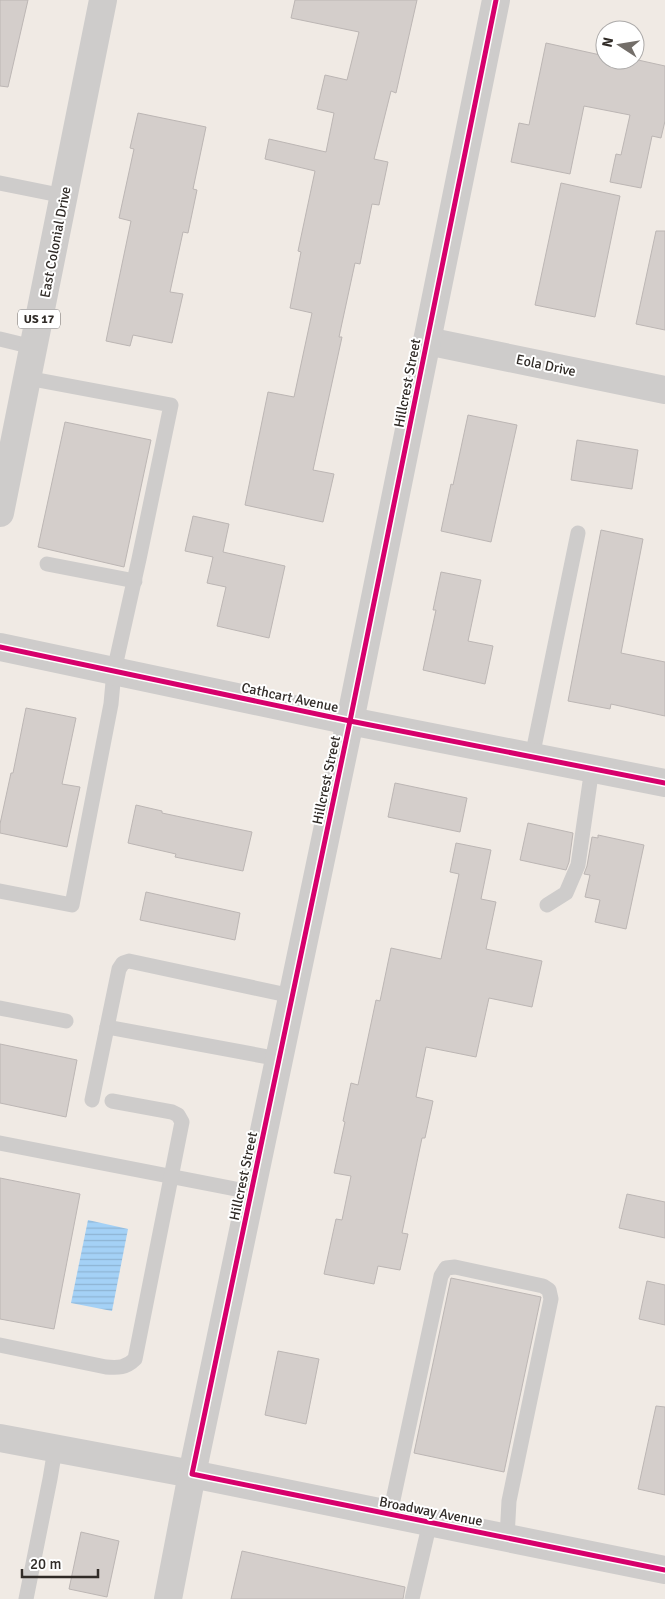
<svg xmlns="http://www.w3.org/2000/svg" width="665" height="1599" viewBox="0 0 665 1599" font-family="Signika,sans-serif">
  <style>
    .water { fill: url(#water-rules) }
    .building { fill: #d4cecb; stroke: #bcb6b4 }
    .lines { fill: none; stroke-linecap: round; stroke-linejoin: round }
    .service { stroke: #cecccb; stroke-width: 15 }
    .minor { stroke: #cecccb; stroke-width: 28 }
    .trunk { stroke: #cecccb; stroke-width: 28 }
    .cycleway-casing { stroke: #fff; stroke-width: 8 }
    .cycleway { stroke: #d6006c; stroke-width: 5 }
    .labels { text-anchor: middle; stroke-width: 4; stroke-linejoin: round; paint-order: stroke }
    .shield { fill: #fff; stroke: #6e6b68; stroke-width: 1 }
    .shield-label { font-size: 12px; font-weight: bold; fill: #302b27 }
    .street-label { font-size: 14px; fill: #302b27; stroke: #fff }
  </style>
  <defs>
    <pattern id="water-rules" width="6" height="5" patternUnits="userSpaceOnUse" patternTransform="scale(1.25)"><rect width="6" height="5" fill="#a4d1f6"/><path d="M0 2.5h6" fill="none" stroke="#8eb4d3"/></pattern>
  </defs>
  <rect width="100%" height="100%" fill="#f0eae4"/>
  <!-- water -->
  <path class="water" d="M 88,1220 L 128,1229 L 112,1311 L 71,1303 Z"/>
  <!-- building -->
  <g class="building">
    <path d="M 0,0 L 28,0 L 8,87 L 0,86 Z"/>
    <path d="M 295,0 L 417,0 L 396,93 L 391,91 L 374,159 L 388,162 L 379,205 L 372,204 L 360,264 L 355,263 L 339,337 L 342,337 L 313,470 L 334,474 L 323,522 L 245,505 L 268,392 L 294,397 L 312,313 L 290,308 L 301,252 L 298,251 L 315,171 L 265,159 L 269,139 L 326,152 L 334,113 L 317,109 L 325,75 L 347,80 L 359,32 L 291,18 Z"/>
    <path d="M 546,43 L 605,56 L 605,60 L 638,60 L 665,66 L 665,121 L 661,138 L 652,136 L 641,188 L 610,182 L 616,154 L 621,155 L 630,115 L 584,106 L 570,174 L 511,162 L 519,123 L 529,125 Z"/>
    <path d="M 138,113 L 206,127 L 193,189 L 197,190 L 188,233 L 183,232 L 170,292 L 183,294 L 172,343 L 133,335 L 130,346 L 106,341 L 131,221 L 119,218 L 134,149 L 130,148 Z"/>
    <path d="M 561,183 L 620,196 L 595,317 L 535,305 Z"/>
    <path d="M 656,231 L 665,231 L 665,330 L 636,324 Z"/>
    <path d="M 468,415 L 517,425 L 491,542 L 441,531 L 451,484 L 453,485 Z"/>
    <path d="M 65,422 L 151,440 L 124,567 L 38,547 Z"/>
    <path d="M 577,440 L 638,450 L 632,489 L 571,480 Z"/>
    <path d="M 193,516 L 229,524 L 223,552 L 285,566 L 269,638 L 217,626 L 226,587 L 207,583 L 213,557 L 185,551 Z"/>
    <path d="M 601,530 L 643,539 L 621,653 L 665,662 L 665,716 L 611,704 L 610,709 L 568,701 Z"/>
    <path d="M 441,572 L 481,580 L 468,641 L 493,646 L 485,684 L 423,670 L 436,610 L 433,610 Z"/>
    <path d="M 26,708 L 76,718 L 62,784 L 80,787 L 67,847 L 0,833 L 0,824 L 11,773 L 13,773 Z"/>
    <path d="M 395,783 L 467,798 L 460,832 L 388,817 Z"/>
    <path d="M 136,805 L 162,811 L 162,813 L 252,832 L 243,871 L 175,857 L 176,854 L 128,843 Z"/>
    <path d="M 528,823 L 573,833 L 569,862 L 566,870 L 520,860 Z"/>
    <path d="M 598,835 L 644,845 L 626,929 L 595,922 L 600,900 L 585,897 L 590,875 L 584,874 L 587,866 L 592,837 L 598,838 Z"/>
    <path d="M 456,843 L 491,850 L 481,899 L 496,902 L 486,949 L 542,961 L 532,1007 L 489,998 L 476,1057 L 426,1047 L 416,1097 L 433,1101 L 425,1138 L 422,1138 L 402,1233 L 408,1234 L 400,1270 L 378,1266 L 374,1284 L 324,1274 L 336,1219 L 342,1220 L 351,1176 L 334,1173 L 345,1122 L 343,1121 L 351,1083 L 358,1085 L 376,1000 L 380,1001 L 391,948 L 441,959 L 459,874 L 450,872 Z"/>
    <path d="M 146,892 L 240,913 L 235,940 L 140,920 Z"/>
    <path d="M 0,1044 L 77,1060 L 66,1117 L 0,1103 Z"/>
    <path d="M 0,1178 L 80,1194 L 54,1329 L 0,1319 Z"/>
    <path d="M 627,1194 L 665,1202 L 665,1238 L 619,1228 Z"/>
    <path d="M 451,1278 L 541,1297 L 504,1472 L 414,1453 Z"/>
    <path d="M 647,1281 L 665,1285 L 665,1325 L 639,1319 Z"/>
    <path d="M 278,1351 L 319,1359 L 306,1424 L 265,1415 Z"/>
    <path d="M 656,1406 L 665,1407 L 665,1495 L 638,1489 Z"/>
    <path d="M 81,1532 L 119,1541 L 107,1597 L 69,1589 Z"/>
    <path d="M 242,1551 L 405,1587 L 403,1599 L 231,1599 Z"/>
  </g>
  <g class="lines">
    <!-- service -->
    <g class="service">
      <path d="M 0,183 L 64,196"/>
      <path d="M 0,339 L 33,347"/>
      <path d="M 47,564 L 135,581"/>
      <path d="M 532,757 L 578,533"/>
      <path d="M 0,891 L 72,905 L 111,704 L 114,671 L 139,559 L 171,405 L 27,378"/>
      <path d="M 547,905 L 566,893 L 578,865 L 592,768"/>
      <path d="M 0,1008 L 66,1021"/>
      <path d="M 107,1027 L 279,1059"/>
      <path d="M 92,1100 L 119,969 L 123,963 L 129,961 L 292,996"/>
      <path d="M 0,1143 L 251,1192"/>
      <path d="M 0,1345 L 106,1367 C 118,1368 126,1368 135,1359 L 182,1122 L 178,1115 L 172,1112 L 112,1101"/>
      <path d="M 390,1514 L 441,1276 L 446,1268 L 455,1267 L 543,1286 L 549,1290 L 551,1299 L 509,1501 L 507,1538"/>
      <path d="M 26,1599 L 50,1479 L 55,1449"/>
      <path d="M 412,1599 L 430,1522"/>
    </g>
    <!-- minor -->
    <g class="minor">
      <path d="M 427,341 L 665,390"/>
      <path d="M 0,647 L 350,721 L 665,783"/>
      <path d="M 0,1438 L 192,1474 L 665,1570"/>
      <path d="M 168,1599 L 192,1474 L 350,721 L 496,0"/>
    </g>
    <!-- trunk -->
    <path class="trunk" d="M 0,513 L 103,0"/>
    <!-- cycleway casing -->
    <g class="cycleway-casing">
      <g id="cycleway">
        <path d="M 496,0 L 350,721 L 192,1474 L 665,1570"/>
        <path d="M 0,647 L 350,721 L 665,783"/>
      </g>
    </g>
    <!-- cycleway -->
    <use href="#cycleway" class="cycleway"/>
  </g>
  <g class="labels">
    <!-- shield labels -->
    <rect class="shield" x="18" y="309.5" width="42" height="19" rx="4"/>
    <g class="shield-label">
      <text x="39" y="323">US 17</text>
    </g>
    <!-- street labels -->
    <g class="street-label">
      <text transform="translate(55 242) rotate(-79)" y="5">East Colonial Drive</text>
      <text transform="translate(546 365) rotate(12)" y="5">Eola Drive</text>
      <text transform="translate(407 383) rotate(-79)" y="5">Hillcrest Street</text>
      <text transform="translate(290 697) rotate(12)" y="5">Cathcart Avenue</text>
      <text transform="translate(326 780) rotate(-78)" y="5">Hillcrest Street</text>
      <text transform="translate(243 1176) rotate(-78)" y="5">Hillcrest Street</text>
      <text transform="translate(431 1511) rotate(11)" y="5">Broadway Avenue</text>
    </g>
  </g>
  <!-- north arrow -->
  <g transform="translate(620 45) rotate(282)"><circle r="24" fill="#ffffff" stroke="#acaaa9"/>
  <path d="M0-4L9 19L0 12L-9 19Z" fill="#736e69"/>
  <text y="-8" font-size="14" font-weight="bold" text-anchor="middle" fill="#302b27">N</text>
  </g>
  <!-- scale -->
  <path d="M22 1569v8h76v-8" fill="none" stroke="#302b27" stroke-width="2.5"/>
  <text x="30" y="1569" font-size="15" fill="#302b27" stroke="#ffffff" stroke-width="4" paint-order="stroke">20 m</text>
</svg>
